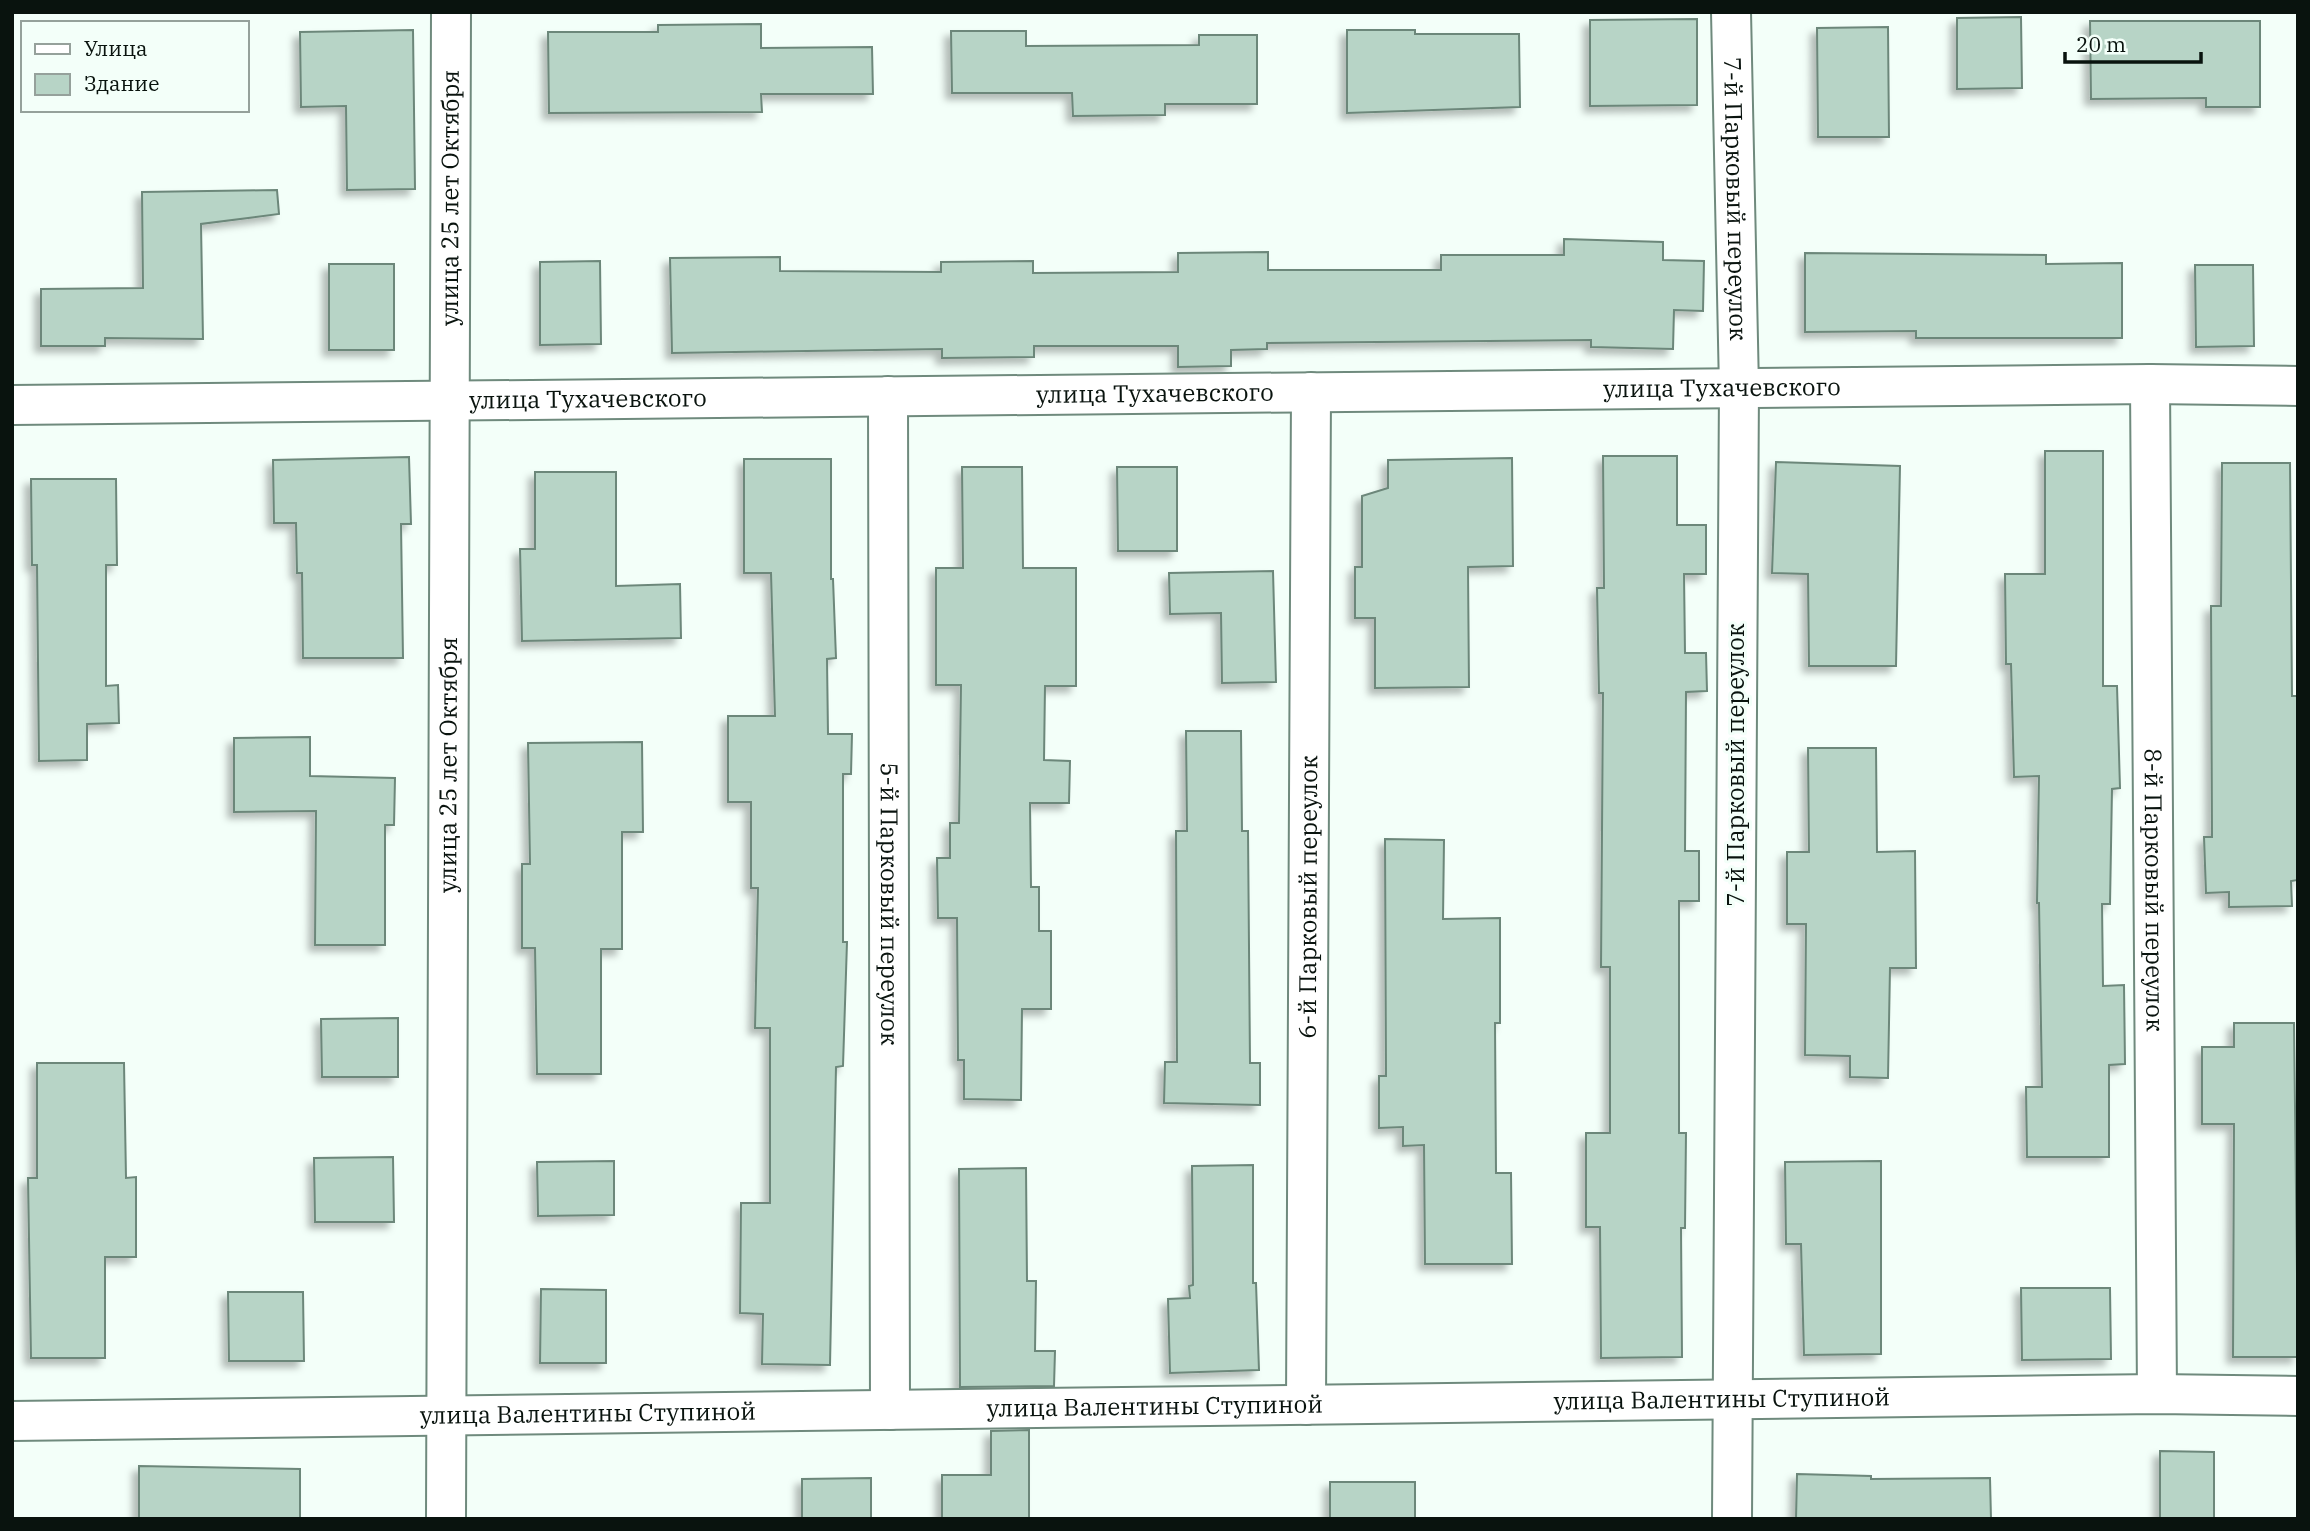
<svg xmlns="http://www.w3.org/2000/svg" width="2310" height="1531" viewBox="0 0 2310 1531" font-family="'IBM Plex Serif',serif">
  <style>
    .building { fill: #b7d4c6; stroke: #6c877a; stroke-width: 2; filter: url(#shadow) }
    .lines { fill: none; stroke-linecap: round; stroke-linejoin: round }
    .street-casing { stroke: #6f8a7d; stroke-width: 42 }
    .street { stroke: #fff; stroke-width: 38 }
    .labels { text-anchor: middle; stroke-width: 6; stroke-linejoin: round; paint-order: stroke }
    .street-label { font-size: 24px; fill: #09130e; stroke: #f3fff9 }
  </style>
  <defs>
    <filter id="shadow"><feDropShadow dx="-6" dy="6" stdDeviation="3.5" flood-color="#0004"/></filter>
  </defs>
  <rect width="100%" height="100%" fill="#f3fff9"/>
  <!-- building -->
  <g class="building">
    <path d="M 2021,17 L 2022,88 L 1957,89 L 1957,18 Z"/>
    <path d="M 1697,19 L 1697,105 L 1590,106 L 1590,20 Z"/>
    <path d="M 2090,21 L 2260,21 L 2260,107 L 2206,107 L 2206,98 L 2091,99 Z"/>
    <path d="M 761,24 L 761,48 L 872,47 L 873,94 L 761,94 L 762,112 L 549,113 L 548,32 L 658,32 L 658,25 Z"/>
    <path d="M 1888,27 L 1889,137 L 1818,137 L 1817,28 Z"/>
    <path d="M 413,30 L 415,189 L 347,190 L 346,106 L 301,107 L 300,32 Z"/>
    <path d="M 1347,30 L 1415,30 L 1415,34 L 1519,34 L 1520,107 L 1347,113 Z"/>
    <path d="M 951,31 L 1026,31 L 1026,46 L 1199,45 L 1199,35 L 1257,35 L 1257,104 L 1165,104 L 1165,115 L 1073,116 L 1072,93 L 952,93 Z"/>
    <path d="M 277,190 L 279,214 L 201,224 L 203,339 L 105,338 L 105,346 L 41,346 L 41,289 L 143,288 L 142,192 Z"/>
    <path d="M 1564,239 L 1663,242 L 1663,260 L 1704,261 L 1703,311 L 1674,310 L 1673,349 L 1591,347 L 1591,340 L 1267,343 L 1267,349 L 1231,350 L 1231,366 L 1178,367 L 1178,346 L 1034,346 L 1034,357 L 942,358 L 942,349 L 672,353 L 670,258 L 780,257 L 780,271 L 941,272 L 941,262 L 1033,261 L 1033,273 L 1178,272 L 1178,253 L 1268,252 L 1268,270 L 1441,270 L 1441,255 L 1564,255 Z"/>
    <path d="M 1805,253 L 2046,255 L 2046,264 L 2122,263 L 2122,338 L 1916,338 L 1916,331 L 1805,332 Z"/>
    <path d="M 600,261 L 601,344 L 540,345 L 540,262 Z"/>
    <rect x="329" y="264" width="65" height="86"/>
    <path d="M 2195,265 L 2253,265 L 2254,346 L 2196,347 Z"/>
    <path d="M 2045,451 L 2103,451 L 2103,686 L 2117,686 L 2120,788 L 2112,789 L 2110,904 L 2102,904 L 2103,986 L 2124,985 L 2125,1064 L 2109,1065 L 2109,1157 L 2027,1157 L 2026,1087 L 2042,1087 L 2039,903 L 2037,903 L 2039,776 L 2014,777 L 2011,664 L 2006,664 L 2005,574 L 2045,574 Z"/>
    <path d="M 1603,456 L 1677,456 L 1677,525 L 1706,525 L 1706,574 L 1684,574 L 1685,653 L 1706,653 L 1707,691 L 1686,692 L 1685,851 L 1699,851 L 1699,901 L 1679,901 L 1679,1133 L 1686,1133 L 1685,1228 L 1681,1228 L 1682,1357 L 1601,1358 L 1600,1227 L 1586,1227 L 1586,1133 L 1610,1133 L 1610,967 L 1601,967 L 1603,693 L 1599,693 L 1597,588 L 1604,588 Z"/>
    <path d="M 409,457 L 411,524 L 401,524 L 403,658 L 303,658 L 302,573 L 297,573 L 296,523 L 274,523 L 273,460 Z"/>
    <path d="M 1512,458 L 1513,566 L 1468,567 L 1469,687 L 1375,688 L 1375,618 L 1355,618 L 1355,567 L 1362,567 L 1362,496 L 1388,488 L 1388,460 Z"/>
    <path d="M 744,459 L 831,459 L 831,579 L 833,579 L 836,658 L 827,659 L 828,734 L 852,734 L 851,774 L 843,774 L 843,942 L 847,942 L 843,1066 L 836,1067 L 830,1365 L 762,1364 L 763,1314 L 740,1313 L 741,1203 L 770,1203 L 770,1028 L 755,1028 L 758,888 L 751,888 L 751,802 L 728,802 L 728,716 L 775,716 L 771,573 L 744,573 Z"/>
    <path d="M 1776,462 L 1900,466 L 1896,666 L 1809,666 L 1808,574 L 1772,573 Z"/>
    <path d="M 2222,463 L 2290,463 L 2292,696 L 2298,696 L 2298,880 L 2291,881 L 2292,906 L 2229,907 L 2229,892 L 2206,893 L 2204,837 L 2212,837 L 2211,606 L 2221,606 Z"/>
    <path d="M 962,467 L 1022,467 L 1023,568 L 1076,568 L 1076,686 L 1045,686 L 1044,760 L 1070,761 L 1069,803 L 1030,803 L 1031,887 L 1039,887 L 1039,931 L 1051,931 L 1051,1009 L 1022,1009 L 1021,1100 L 964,1099 L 964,1060 L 958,1060 L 957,918 L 938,918 L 937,858 L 950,858 L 950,823 L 959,823 L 961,685 L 936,685 L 936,568 L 963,568 Z"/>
    <path d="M 1117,467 L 1177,467 L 1177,551 L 1118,551 Z"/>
    <path d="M 535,472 L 616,472 L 616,586 L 680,584 L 681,638 L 522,641 L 520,549 L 535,549 Z"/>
    <path d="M 31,479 L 116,479 L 117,565 L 106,565 L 106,686 L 118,685 L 119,723 L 87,724 L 87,760 L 39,761 L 37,565 L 32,565 Z"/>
    <path d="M 1273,571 L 1276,682 L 1222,683 L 1221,613 L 1170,614 L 1169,573 Z"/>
    <path d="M 1186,731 L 1241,731 L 1242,831 L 1248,831 L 1250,1063 L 1260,1063 L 1260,1105 L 1164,1103 L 1165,1062 L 1177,1062 L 1176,831 L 1187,831 Z"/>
    <path d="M 310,737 L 310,776 L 395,778 L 394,825 L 385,825 L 385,945 L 315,945 L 316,811 L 234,812 L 234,738 Z"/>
    <path d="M 642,742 L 643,832 L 622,832 L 622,949 L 601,949 L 601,1074 L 537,1074 L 535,948 L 522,948 L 522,864 L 530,864 L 528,743 Z"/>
    <path d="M 1808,748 L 1876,748 L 1877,852 L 1915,851 L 1916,968 L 1890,968 L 1888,1078 L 1850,1077 L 1850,1056 L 1805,1055 L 1806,924 L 1787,924 L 1787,852 L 1809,852 Z"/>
    <path d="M 1385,839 L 1444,840 L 1443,919 L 1500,918 L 1500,1023 L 1495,1023 L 1496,1173 L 1511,1173 L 1512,1264 L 1425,1264 L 1424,1145 L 1403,1146 L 1403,1127 L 1379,1128 L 1379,1076 L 1386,1076 Z"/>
    <path d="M 398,1018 L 398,1077 L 322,1077 L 321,1019 Z"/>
    <path d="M 2234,1023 L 2294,1023 L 2298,1357 L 2233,1357 L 2234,1124 L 2202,1124 L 2202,1047 L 2234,1047 Z"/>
    <path d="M 37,1063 L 124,1063 L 126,1178 L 136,1177 L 136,1257 L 105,1257 L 105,1358 L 31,1358 L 28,1178 L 37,1178 Z"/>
    <path d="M 393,1157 L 394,1222 L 315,1222 L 314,1158 Z"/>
    <path d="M 614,1161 L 614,1215 L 538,1216 L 537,1162 Z"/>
    <path d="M 1881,1161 L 1881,1354 L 1804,1355 L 1801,1244 L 1786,1244 L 1785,1162 Z"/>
    <path d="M 1253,1165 L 1253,1283 L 1256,1283 L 1259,1370 L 1170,1373 L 1168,1299 L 1190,1298 L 1189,1286 L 1193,1285 L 1192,1166 Z"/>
    <path d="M 1026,1168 L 1027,1281 L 1036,1281 L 1035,1351 L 1055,1351 L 1054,1386 L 960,1387 L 959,1169 Z"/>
    <path d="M 2021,1288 L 2110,1288 L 2111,1359 L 2022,1360 Z"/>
    <path d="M 541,1289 L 606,1290 L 606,1363 L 540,1363 Z"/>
    <path d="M 228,1292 L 303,1292 L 304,1361 L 229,1361 Z"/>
    <path d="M 1029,1430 L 1029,1519 L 942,1519 L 942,1475 L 991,1475 L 991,1431 Z"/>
    <path d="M 2160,1451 L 2214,1452 L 2214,1519 L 2160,1519 Z"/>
    <path d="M 139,1466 L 300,1469 L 300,1519 L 139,1519 Z"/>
    <path d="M 1797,1474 L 1871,1476 L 1871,1479 L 1990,1478 L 1991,1519 L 1796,1519 Z"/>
    <path d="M 871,1478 L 871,1519 L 802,1519 L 802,1479 Z"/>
    <rect x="1330" y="1482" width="85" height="37"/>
  </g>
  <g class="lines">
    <!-- street casing -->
    <g class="street-casing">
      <g id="street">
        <path id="s1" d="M 1731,12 L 1739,388 L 1732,1519"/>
        <path id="s2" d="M 2150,384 L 2157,1394"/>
        <path id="s3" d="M 888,396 L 890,1410"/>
        <path id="s4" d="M 12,405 L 2150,384 L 2298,386"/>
        <path id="s5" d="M 1306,1405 L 1311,392"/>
        <path id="s6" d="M 12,1421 L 2157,1394 L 2298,1396"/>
        <path id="s7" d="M 446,1519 L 451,12"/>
      </g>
    </g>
    <!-- street -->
    <use href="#street" class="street"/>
  </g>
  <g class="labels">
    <!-- street labels -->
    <g class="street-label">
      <text dy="8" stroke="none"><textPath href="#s7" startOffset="1321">улица 25 лет Октября</textPath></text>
      <text dy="8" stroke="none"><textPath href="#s1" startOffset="187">7-й Парковый переулок</textPath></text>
      <text dy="8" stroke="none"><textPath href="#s4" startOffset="1710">улица Тухачевского</textPath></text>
      <text dy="8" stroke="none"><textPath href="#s4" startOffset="1143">улица Тухачевского</textPath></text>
      <text dy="8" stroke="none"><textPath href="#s4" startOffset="576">улица Тухачевского</textPath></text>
      <text transform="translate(1736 765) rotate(-90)" y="8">7-й Парковый переулок</text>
      <text dy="8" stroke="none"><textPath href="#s7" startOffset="754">улица 25 лет Октября</textPath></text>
      <text dy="8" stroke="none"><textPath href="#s2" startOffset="506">8-й Парковый переулок</textPath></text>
      <text dy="8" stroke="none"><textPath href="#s5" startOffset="508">6-й Парковый переулок</textPath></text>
      <text dy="8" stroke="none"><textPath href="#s3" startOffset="508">5-й Парковый переулок</textPath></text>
      <text dy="8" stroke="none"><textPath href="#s6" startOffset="1710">улица Валентины Ступиной</textPath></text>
      <text dy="8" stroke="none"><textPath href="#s6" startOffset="1143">улица Валентины Ступиной</textPath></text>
      <text dy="8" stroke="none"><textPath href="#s6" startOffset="576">улица Валентины Ступиной</textPath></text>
    </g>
  </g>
  <!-- border -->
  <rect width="2310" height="1531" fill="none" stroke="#09130e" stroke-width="28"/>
  <!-- legend -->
  <rect x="21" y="21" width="228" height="91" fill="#f3fff9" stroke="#95a19b" stroke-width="2"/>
  <rect x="35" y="44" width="35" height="10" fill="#ffffff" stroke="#95a19b" stroke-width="2"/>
  <text x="84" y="56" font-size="21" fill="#09130e">Улица</text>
  <rect x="35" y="74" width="35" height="21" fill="#b7d4c6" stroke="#95a19b" stroke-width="2"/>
  <text x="84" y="91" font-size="21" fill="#09130e">Здание</text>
  <!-- scale -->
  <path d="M2065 52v10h136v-10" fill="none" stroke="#09130e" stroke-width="3.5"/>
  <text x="2076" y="52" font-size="21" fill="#09130e" stroke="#f3fff9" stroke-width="5" paint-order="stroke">20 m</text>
</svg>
